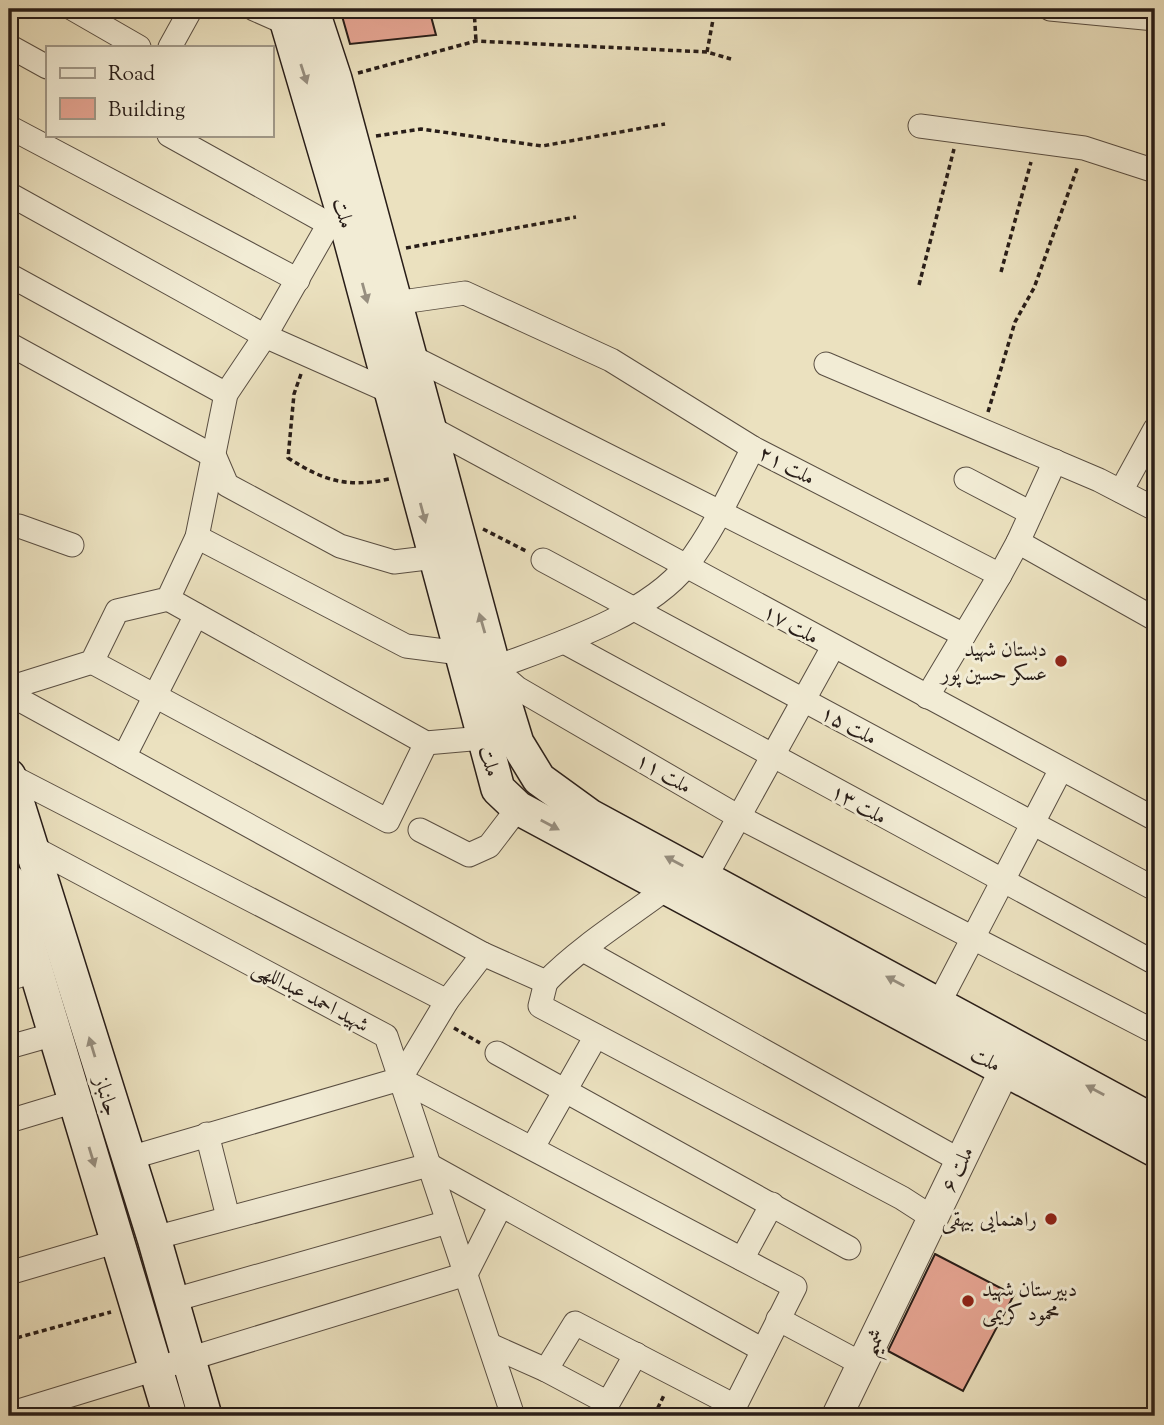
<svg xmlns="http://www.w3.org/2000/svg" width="1164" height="1425" viewBox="0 0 1164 1425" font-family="'Sorts Mill Goudy',Amiri,serif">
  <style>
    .building { fill: #e7a694; stroke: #281d18; stroke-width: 2 }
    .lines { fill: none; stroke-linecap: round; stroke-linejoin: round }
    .minor-casing { stroke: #594e42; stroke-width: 25 }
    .tertiary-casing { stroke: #594e42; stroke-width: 32 }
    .secondary-casing { stroke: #281d18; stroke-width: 36 }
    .path { stroke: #281d18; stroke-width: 3.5; stroke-dasharray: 5 3.5; stroke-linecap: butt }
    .minor { stroke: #f2ecd5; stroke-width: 23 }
    .tertiary { stroke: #f2ecd5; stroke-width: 30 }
    .secondary { stroke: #f2ecd5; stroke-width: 33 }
    .oneway { fill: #978f80 }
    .poi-dot { fill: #8f2418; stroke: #f2ecd5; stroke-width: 2.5 }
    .labels { text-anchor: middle; stroke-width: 6; stroke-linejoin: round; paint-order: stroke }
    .street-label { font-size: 21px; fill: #281d18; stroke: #f2ecd5 }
    .poi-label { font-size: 21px; fill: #281d18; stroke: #f2ecd5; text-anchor: end }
  </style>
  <rect width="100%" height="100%" fill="#ebe1bf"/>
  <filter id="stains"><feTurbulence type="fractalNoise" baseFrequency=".00286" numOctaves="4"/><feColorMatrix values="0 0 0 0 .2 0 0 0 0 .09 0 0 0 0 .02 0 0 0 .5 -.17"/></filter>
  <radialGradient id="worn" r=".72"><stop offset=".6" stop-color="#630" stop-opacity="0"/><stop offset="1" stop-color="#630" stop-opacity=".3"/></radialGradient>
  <!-- building -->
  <g class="building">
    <path d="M 340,9 L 429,9 L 436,35 L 350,44 Z"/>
    <path d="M 935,1254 L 1014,1295 L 963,1391 L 888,1351 Z"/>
  </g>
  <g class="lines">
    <!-- minor casing -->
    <g class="minor-casing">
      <g id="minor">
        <path d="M 73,9 L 139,47"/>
        <path d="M 254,9 L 288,24"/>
        <path d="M 1050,9 L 1155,19"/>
        <path d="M 9,46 L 47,67"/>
        <path d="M 170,47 L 191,9"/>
        <path d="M 920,126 L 1084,148 L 1155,171"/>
        <path d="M 9,127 L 298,280"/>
        <path d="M 169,135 L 329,224"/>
        <path d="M 9,194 L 265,336 L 391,392"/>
        <path d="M 9,275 L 226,394"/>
        <path d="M 395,303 L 465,293 L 611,360 L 753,448 L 1000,575 L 1018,542 L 1155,619"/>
        <path d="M 9,344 L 215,457 L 227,485 L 340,546 L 394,562 L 435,557"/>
        <path d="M 410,356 L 964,635"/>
        <path d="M 826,364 L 1099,480 L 1155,509"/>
        <path d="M 429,427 L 1155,819"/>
        <path d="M 753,448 C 733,487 714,530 687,565 C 646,617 555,645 494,668 L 517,688 L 739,817 L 1155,1032"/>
        <path d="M 966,479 L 1031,513"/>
        <path d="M 1121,491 L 1155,429"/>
        <path d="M 9,528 L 19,526 L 72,545"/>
        <path d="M 197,537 L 406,646 L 460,653"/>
        <path d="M 1018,542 L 1055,461"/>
        <path d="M 543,560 L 1155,889"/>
        <path d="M 168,599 L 426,743 L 483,738"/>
        <path d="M 564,642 L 1155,963"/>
        <path d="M 92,662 L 388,821 L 426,743"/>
        <path d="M 9,688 L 92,662 L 117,611 L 168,599 L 197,537 L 226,394 L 265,336 L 329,224 L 346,223"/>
        <path d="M 9,694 L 483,954"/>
        <path d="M 927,697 L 1000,575"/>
        <path d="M 124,757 L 196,615"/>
        <path d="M 9,775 L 447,1001"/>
        <path d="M 420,830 L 469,855 L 489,846 L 518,808"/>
        <path d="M 30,846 L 386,1036 L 513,1416"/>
        <path d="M 705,878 L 833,647"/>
        <path d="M 585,951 L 961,1161"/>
        <path d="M 9,979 L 36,970"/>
        <path d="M 546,982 L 540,1006 L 902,1198 L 933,1218"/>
        <path d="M 938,1005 L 1061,769"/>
        <path d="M 9,1047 L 55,1034"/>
        <path d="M 497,1053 L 849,1248"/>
        <path d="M 400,1079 L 795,1287 L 735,1406 L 575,1323 L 546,1370 L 490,1345"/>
        <path d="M 400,1079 L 447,1001 L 483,954 L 546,982 C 580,947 627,918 667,888"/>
        <path d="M 9,1121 L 75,1101"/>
        <path d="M 207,1134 L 228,1217"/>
        <path d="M 533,1147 L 596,1036"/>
        <path d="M 126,1159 L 400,1079"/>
        <path d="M 154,1238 L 429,1165 L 763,1350"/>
        <path d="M 742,1259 L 772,1204"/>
        <path d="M 9,1273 L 118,1241"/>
        <path d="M 170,1301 L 448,1222"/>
        <path d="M 778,1319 L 862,1364"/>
        <path d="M 546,1370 L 608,1403 L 636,1354"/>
        <path d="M 9,1414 L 466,1274 L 500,1207"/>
      </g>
    </g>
    <!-- tertiary casing -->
    <g class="tertiary-casing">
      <path id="tertiary" d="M 837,1416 L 1005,1069"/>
    </g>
    <!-- secondary casing -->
    <g class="secondary-casing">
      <g id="secondary">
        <path d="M 283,9 L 346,223 L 498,789 L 518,808 L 1155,1150"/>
        <path d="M 312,9 L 335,79 L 494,668 L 517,743 L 539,779 L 590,816 L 1155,1122"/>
        <path d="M 9,776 L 154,1238 L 205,1416"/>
        <path d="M 9,881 L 170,1416"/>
      </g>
    </g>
    <!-- path -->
    <g class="path">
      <path d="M 474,9 L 476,41"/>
      <path d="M 754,9 L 787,15"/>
      <path d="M 707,52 L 715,9"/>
      <path d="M 358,73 L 476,41 L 707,52 L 731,59"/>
      <path d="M 376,136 L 421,129 L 542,146 L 665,124"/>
      <path d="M 406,248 L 576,217"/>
      <path d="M 1001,272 L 1031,162"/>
      <path d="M 919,285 L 954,149"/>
      <path d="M 301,374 L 294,394 L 288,458 C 324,481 347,488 389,479"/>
      <path d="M 988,412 L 1015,322 L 1034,288 L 1078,166"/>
      <path d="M 483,529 L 526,551"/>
      <path d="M 454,1028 L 480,1043"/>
      <path d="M 9,1340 L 111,1312"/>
      <path d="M 654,1416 L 665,1393"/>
    </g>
    <!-- minor -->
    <use href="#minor" class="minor"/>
    <!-- tertiary -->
    <use href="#tertiary" class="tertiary"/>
    <!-- secondary -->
    <use href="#secondary" class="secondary"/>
  </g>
  <!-- one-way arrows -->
  <defs><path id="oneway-solid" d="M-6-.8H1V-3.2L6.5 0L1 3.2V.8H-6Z" transform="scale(1.75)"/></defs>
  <g class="oneway">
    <use href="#oneway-solid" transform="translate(304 74) rotate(72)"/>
    <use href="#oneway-solid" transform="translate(365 293) rotate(75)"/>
    <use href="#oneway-solid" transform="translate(423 513) rotate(75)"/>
    <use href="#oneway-solid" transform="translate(482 623) rotate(-106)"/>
    <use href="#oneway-solid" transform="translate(550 825) rotate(28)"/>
    <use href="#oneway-solid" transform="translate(674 861) rotate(-152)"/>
    <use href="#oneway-solid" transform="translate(895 981) rotate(-152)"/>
    <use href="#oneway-solid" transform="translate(92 1047) rotate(-107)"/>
    <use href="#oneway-solid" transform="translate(1095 1090) rotate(-152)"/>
    <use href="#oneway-solid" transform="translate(92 1157) rotate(73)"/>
  </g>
  <!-- markers -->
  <g class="poi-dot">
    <circle cx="1061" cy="661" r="7"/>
    <circle cx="1051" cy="1219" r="7"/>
    <circle cx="968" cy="1301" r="7"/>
  </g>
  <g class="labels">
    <!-- street labels -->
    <g class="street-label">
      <text transform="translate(344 213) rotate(75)" y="7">ملت</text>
      <text transform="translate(787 465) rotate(28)" y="7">ملت ۲۱</text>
      <text transform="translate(791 624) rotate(29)" y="7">ملت ۱۷</text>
      <text transform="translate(849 725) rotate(28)" y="7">ملت ۱۵</text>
      <text transform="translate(490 761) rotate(74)" y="7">ملت</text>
      <text transform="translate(664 773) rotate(30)" y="7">ملت ۱۱</text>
      <text transform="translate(859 804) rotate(29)" y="7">ملت ۱۳</text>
      <text transform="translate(311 996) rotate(28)" y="7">شهید احمد عبداللهی</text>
      <text transform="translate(986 1059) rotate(28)" y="7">ملت</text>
      <text transform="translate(107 1096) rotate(73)" y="7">جانباز</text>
      <text transform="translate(957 1169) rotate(-64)" y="7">ملت ۶</text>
      <text transform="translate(873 1342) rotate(-64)" y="7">شمیم</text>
    </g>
    <!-- poi labels -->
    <g class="poi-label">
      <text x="1047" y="656">دبستان شهید<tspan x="1047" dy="24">عسکر حسین پور</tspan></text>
      <text x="1037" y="1226">راهنمایی بیهقی</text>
      <text x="982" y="1296" text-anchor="start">دبیرستان شهید<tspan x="982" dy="24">محمود کریمی</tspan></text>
    </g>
  </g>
  <!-- margin -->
  <rect width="1164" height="1425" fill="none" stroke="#ebe1bf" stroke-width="35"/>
  <rect x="10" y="10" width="1143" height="1404" fill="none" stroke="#281d18" stroke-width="3.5"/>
  <rect x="18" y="18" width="1129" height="1390" fill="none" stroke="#281d18" stroke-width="2"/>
  <!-- legend -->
  <rect x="46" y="46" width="228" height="91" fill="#f2ecd5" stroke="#a19989" stroke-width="2"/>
  <rect x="60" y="68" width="35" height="10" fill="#f2ecd5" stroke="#a19989" stroke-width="2"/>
  <text x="108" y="80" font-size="21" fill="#281d18">Road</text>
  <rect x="60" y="98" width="35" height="21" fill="#e7a694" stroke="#a19989" stroke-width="2"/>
  <text x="108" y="116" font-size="21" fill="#281d18">Building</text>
  <rect width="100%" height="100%" filter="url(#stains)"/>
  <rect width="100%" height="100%" fill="url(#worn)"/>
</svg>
